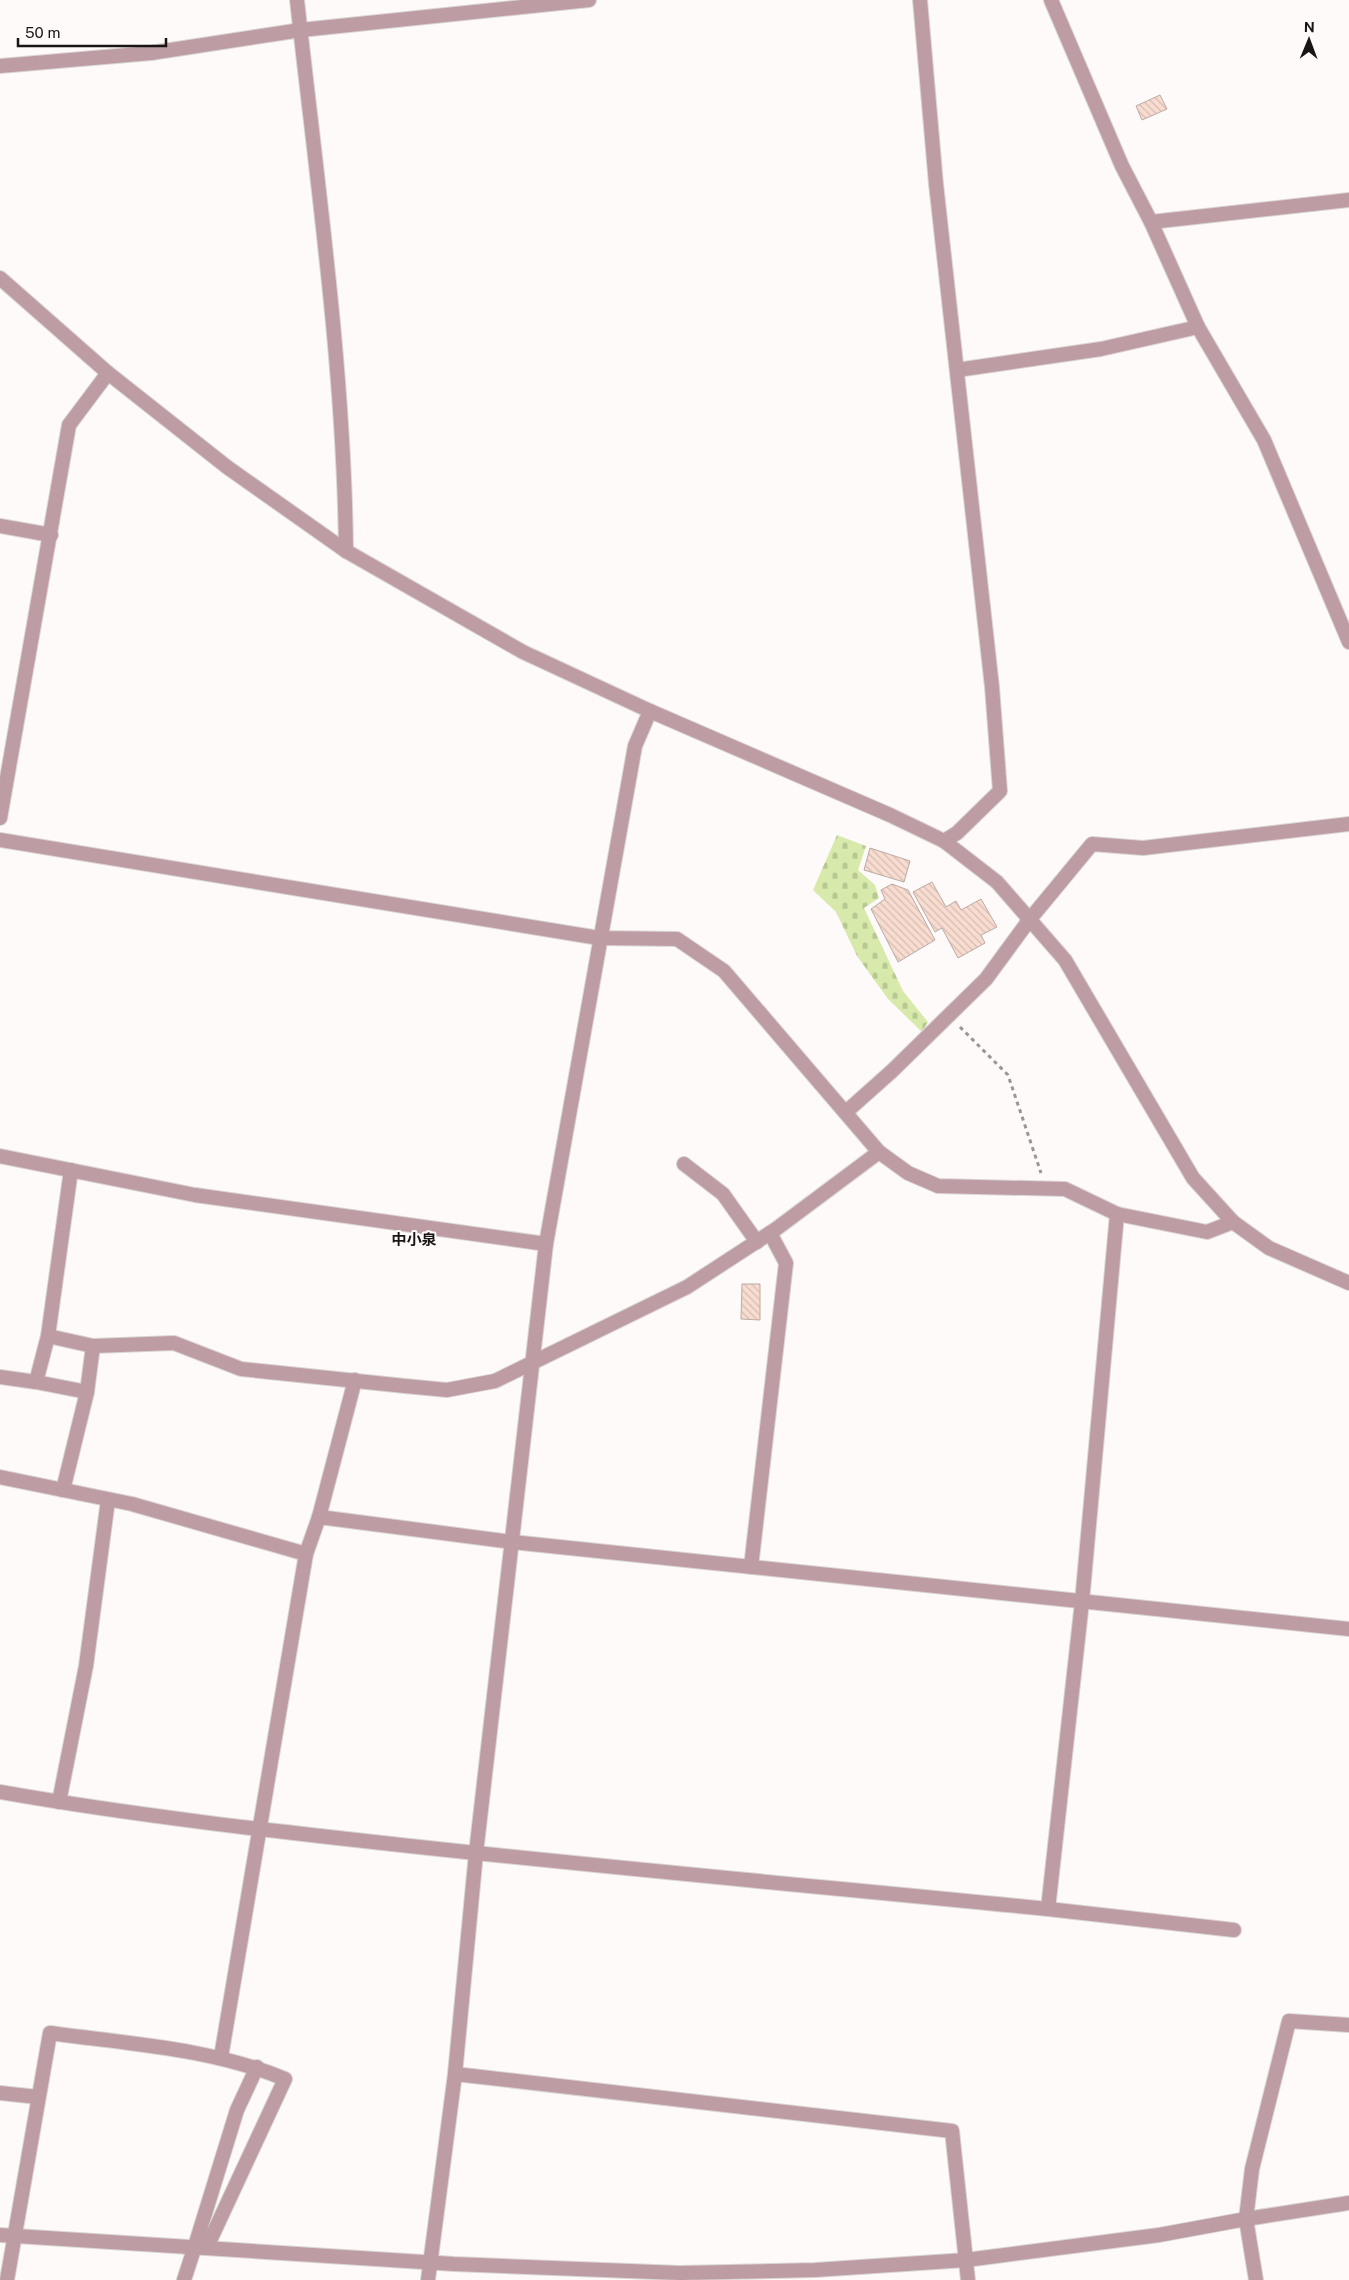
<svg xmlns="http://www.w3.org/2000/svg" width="1349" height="2280" viewBox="0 0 1349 2280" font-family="'Public Sans','Noto Sans JP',sans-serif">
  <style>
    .cemetery { fill: url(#cemetery-stones) }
    .building { fill: url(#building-back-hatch); stroke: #baaba5 }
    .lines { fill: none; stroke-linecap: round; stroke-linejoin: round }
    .minor-casing { stroke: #dad5d4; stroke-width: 16 }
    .tertiary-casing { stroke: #dad5d4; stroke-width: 16 }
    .path { stroke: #9b9694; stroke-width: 3; stroke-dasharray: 4 4; stroke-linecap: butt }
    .minor { stroke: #bd9ca3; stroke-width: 14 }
    .tertiary { stroke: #bd9ca3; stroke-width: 14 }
    .labels { text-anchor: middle; stroke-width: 4; stroke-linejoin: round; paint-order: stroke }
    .neighbourhood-label { font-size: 15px; font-weight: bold; fill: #1a1412; stroke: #fefaf9 }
  </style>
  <defs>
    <pattern id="cemetery-stones" width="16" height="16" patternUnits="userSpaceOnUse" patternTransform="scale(1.25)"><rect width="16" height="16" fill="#d7eaab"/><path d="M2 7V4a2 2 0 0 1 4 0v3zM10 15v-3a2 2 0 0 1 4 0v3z" fill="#b8c892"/></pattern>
    <pattern id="building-back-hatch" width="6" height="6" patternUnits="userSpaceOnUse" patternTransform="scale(1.25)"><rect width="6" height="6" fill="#f9dcd0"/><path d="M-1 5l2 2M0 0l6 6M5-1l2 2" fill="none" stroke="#d5bcb2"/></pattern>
  </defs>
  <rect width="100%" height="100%" fill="#fefaf9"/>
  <!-- cemetery -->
  <path class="cemetery" d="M 837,835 L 866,846 L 858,870 L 875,885 L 879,898 L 864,908 L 903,991 L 928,1022 L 922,1032 L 888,999 L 857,956 L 836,912 L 813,890 Z"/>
  <!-- building -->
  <g class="building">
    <path d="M 1160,95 L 1167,109 L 1142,120 L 1136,106 Z"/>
    <path d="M 870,848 L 910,861 L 904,882 L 864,870 Z"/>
    <path d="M 932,882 L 946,907 L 956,901 L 961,910 L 981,899 L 997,927 L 981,935 L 985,943 L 958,958 L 942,928 L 935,932 L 913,892 Z"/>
    <path d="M 892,884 L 908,890 L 935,940 L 898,962 L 871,909 L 885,899 L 881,890 Z"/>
    <path d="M 742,1284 L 760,1284 L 760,1320 L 741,1319 Z"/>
  </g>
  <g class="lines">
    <!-- minor casing -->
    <g class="minor-casing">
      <g id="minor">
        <path d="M 297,0 C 317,183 344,367 346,551"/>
        <path d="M 920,0 L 936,184 L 992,687 L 1000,791 L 957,833 L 944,841"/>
        <path d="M 1051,0 L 1122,166 L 1151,222 L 1198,327 L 1264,440 L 1349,642"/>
        <path d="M 0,66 L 151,53 L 301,30 L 589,0"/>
        <path d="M 1151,222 L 1349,200"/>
        <path d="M 957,370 L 1101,349 L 1198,327"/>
        <path d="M 0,526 L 51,535"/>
        <path d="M 0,818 L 69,425 L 108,373"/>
        <path d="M 0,840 L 599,938 L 677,939 L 724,971 L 879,1152 L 908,1173 L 938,1186 L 1065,1189 L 1117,1214 L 1207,1232 L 1233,1222"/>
        <path d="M 846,1112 L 892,1071 L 986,979 L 1030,919 L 1092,844 L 1143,848 L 1349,824"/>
        <path d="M 0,1156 L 195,1195 L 546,1244"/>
        <path d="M 684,1164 L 723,1194 L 757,1242"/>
        <path d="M 48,1336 L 71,1170"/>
        <path d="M 0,1377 L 36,1382 L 48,1336 L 93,1346 L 174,1343 L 241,1369 L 405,1386 L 447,1390 L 495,1381 L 687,1287 L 776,1229 L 879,1152"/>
        <path d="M 36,1382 L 87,1392 L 93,1346"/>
        <path d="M 0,1477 L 132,1504 L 306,1554 L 319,1517 L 512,1542 L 1349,1629"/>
        <path d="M 63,1490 L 87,1392"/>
        <path d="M 319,1517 L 355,1380"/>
        <path d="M 751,1567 L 786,1263 L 770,1233"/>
        <path d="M 0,1792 C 136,1816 273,1831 410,1846 C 622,1869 835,1888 1048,1909 L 1082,1602 L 1117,1214"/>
        <path d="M 59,1802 L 86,1666 L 108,1500"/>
        <path d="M 1048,1909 L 1234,1930"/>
        <path d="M 221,2057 L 306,1554"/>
        <path d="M 455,2074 L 952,2131 L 968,2280"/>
        <path d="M 0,2093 L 38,2097"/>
        <path d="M 195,2246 L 237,2110 L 257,2067"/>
        <path d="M 7,2280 L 50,2033 C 129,2044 211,2048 285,2079 L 207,2247"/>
        <path d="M 428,2280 L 455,2074 L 476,1853 L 546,1244 L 635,746 L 650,711"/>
        <path d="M 1256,2280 L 1246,2219 L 1252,2169 L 1289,2021 L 1349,2025"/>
      </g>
    </g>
    <!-- tertiary casing -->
    <g class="tertiary-casing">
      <g id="tertiary">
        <path d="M 0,278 L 108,373 L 227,467 L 346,551 L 523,652 L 650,711 L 890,815 L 944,841 L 997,882 L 1065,960 L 1193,1178 L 1233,1222 L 1269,1248 L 1349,1283"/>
        <path d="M 0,2235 L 454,2264 L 680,2273 L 815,2270 L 966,2260 L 1159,2235 L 1246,2219 L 1349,2203"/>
        <path d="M 184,2280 L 195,2246"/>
      </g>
    </g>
    <!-- path -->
    <path class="path" d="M 960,1027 L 1008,1075 L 1041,1173"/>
    <!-- minor -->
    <use href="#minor" class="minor"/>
    <!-- tertiary -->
    <use href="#tertiary" class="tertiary"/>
  </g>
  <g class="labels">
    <!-- neighbourhood labels -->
    <g class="neighbourhood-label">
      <text x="414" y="1245">中小泉</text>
    </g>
  </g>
  <!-- north arrow -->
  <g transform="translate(1309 40) rotate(1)" stroke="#fefaf9" stroke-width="4" paint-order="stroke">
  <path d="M0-4L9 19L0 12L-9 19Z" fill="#1a1412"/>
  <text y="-8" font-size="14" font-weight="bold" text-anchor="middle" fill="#1a1412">N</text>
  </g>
  <!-- scale -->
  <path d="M18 38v8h148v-8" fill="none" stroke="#1a1412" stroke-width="2.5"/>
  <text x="25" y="38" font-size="15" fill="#1a1412" stroke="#fefaf9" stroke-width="4" paint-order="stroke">50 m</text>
</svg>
